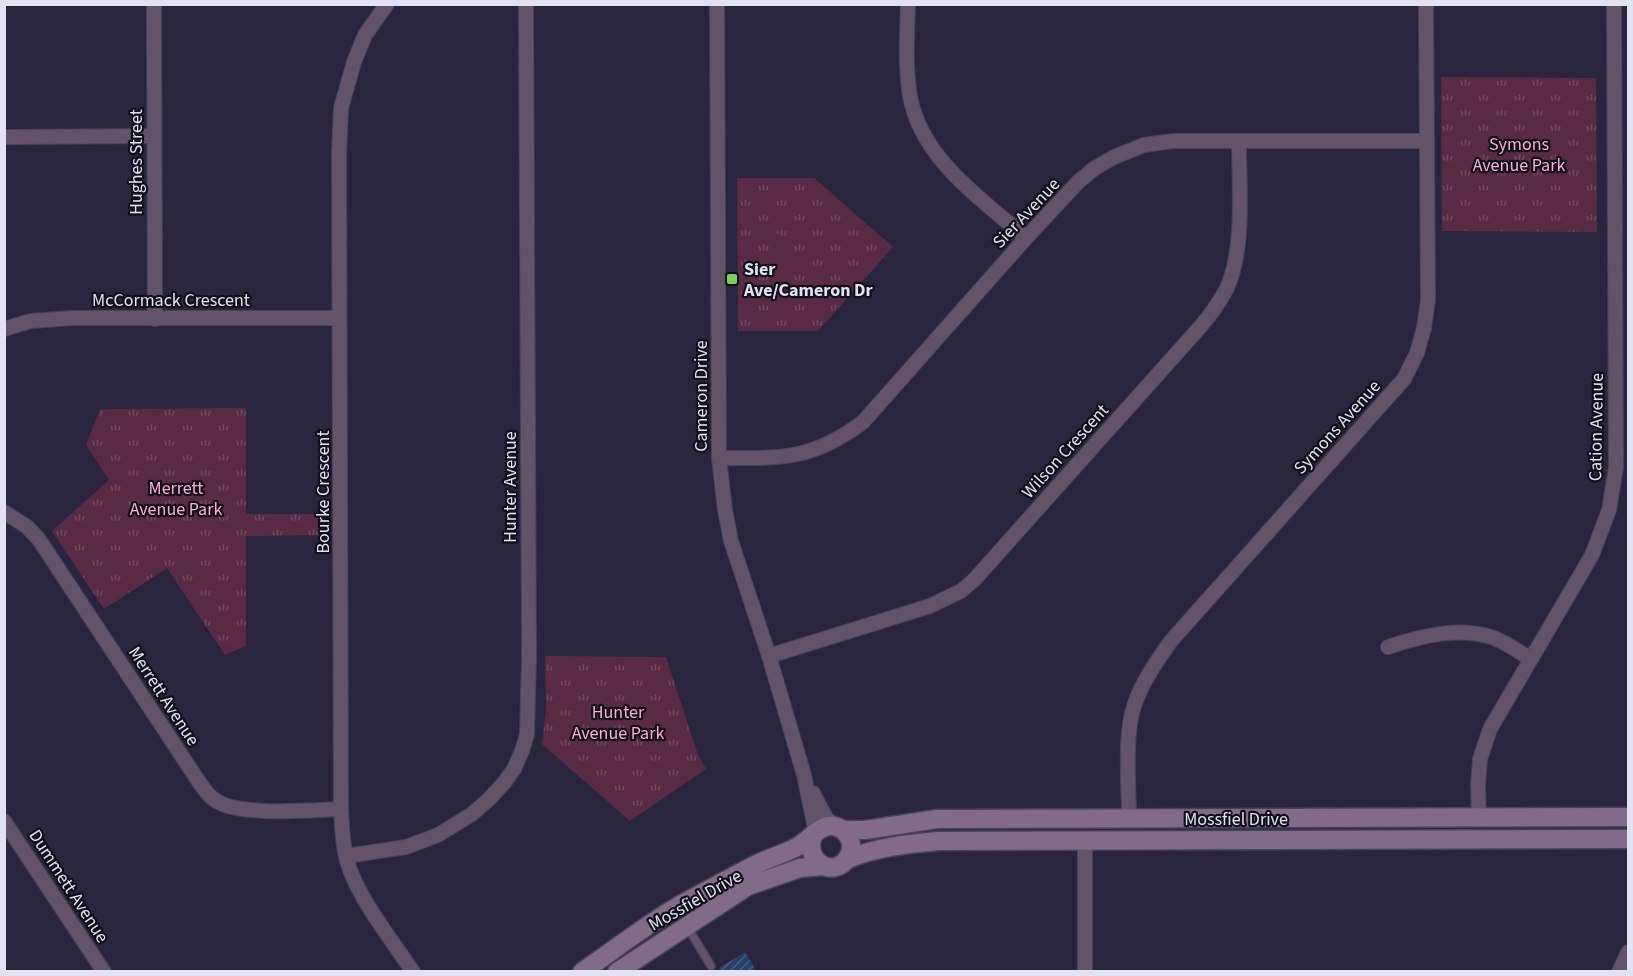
<svg xmlns="http://www.w3.org/2000/svg" width="1633" height="976" viewBox="0 0 1633 976" font-family="'Source Sans 3',sans-serif">
  <style>
    .grass { fill: url(#grass-tufts) }
    .garden { fill: #592b42 }
    .building { fill: url(#building-hatch) }
    .lines { fill: none; stroke-linecap: round; stroke-linejoin: round }
    .lane-casing { stroke: #46435a; stroke-width: 10 }
    .street-casing { stroke: #46435a; stroke-width: 16 }
    .secondary-casing { stroke: #46435a; stroke-width: 21 }
    .lane { stroke: #625466; stroke-width: 7 }
    .street { stroke: #625466; stroke-width: 14 }
    .secondary { stroke: #826b88; stroke-width: 18 }
    .poi-dot { fill: #78d258; stroke: #11101a; stroke-width: 2 }
    .labels { text-anchor: middle; stroke-width: 4.5; stroke-linejoin: round; paint-order: stroke }
    .park-label { font-size: 18px; fill: #fdadd3; stroke: #11101a }
    .street-label { font-size: 18px; fill: #e3e2f2; stroke: #11101a }
    .poi-label { font-size: 18px; font-weight: bold; fill: #e3e2f2; stroke: #11101a; text-anchor: start }
  </style>
  <defs>
    <pattern id="grass-tufts" width="24" height="20" patternUnits="userSpaceOnUse" patternTransform="scale(1.5)"><rect width="24" height="20" fill="#592b42"/><path d="M3 7l-1-3M5 7V3M7 7l1-3M15 17l-1-3M17 17v-4M19 17l1-3" fill="none" stroke="#71495e"/></pattern>
    <pattern id="building-hatch" width="6" height="6" patternUnits="userSpaceOnUse" patternTransform="scale(1.5)"><rect width="6" height="6" fill="#274067"/><path d="M-1 1l2-2M0 6l6-6M5 7l2-2" fill="none" stroke="#465b7d"/></pattern>
  </defs>
  <rect width="100%" height="100%" fill="#28253d"/>
  <!-- grass -->
  <g class="grass">
    <path d="M 1441,77 L 1596,78 L 1597,232 L 1442,231 Z"/>
    <path d="M 737,178 L 814,178 L 893,247 L 818,331 L 738,331 Z"/>
    <path d="M 246,408 L 246,514 L 323,514 L 323,535 L 246,536 L 246,646 L 225,655 L 167,568 L 104,609 L 52,531 L 109,480 L 86,445 L 100,409 Z"/>
    <path d="M 545,656 L 666,657 L 698,755 L 706,769 L 630,821 L 542,744 L 546,710 Z"/>
  </g>
  <!-- garden -->
  <path class="garden" d="M 777,233 L 791,245 L 788,266 L 772,269 Z"/>
  <!-- building -->
  <path class="building" d="M 745,952 L 757,972 L 721,972 L 719,968 Z"/>
  <g class="lines">
    <!-- lane casing -->
    <g class="lane-casing">
      <path id="lane" d="M 688,928 L 711,966"/>
    </g>
    <!-- street casing -->
    <g class="street-casing">
      <g id="street">
        <path d="M 154,4 L 155,319"/>
        <path d="M 387,4 L 365,35 L 354,62 L 341,108 L 339,153 L 341,809 C 342,824 342,841 346,856 C 353,892 392,940 413,972"/>
        <path d="M 717,4 L 719,458 L 725,510 L 731,541 L 769,656 L 804,775 L 816,833"/>
        <path d="M 908,4 C 907,35 905,66 910,96 C 921,159 982,199 1026,238"/>
        <path d="M 4,137 L 154,136"/>
        <path d="M 4,329 L 31,321 L 72,318 L 339,318"/>
        <path d="M 719,458 C 781,458 811,461 863,422 L 1026,238 L 1078,182 L 1095,168 L 1114,157 L 1144,145 L 1173,141 L 1427,141"/>
        <path d="M 4,512 L 26,526 L 38,538 L 197,779 C 202,786 207,795 215,800 C 238,817 311,810 341,809"/>
        <path d="M 1388,647 C 1421,636 1460,626 1494,638 C 1507,643 1519,652 1531,659"/>
        <path d="M 769,656 L 930,606 L 961,591 L 974,580 L 1201,326 C 1211,314 1220,302 1227,288 C 1245,248 1239,186 1239,142"/>
        <path d="M 813,793 L 827,820 L 838,827"/>
        <path d="M 1479,818 L 1478,785 L 1480,759 L 1490,729 L 1592,555 L 1609,510 L 1616,467 L 1614,4"/>
        <path d="M 1129,819 C 1129,787 1124,736 1134,706 C 1142,682 1156,662 1171,641 L 1404,379 L 1417,353 L 1424,328 L 1428,300 L 1426,4"/>
        <path d="M 4,821 L 104,972"/>
        <path d="M 346,856 L 406,847 L 438,835 L 472,814 L 488,800 L 504,783 L 514,769 L 522,751 L 527,734 L 529,657 L 526,4"/>
        <path d="M 1085,972 L 1085,841"/>
        <path d="M 1619,972 L 1628,952"/>
      </g>
    </g>
    <!-- secondary casing -->
    <g class="secondary-casing">
      <g id="secondary">
        <path d="M 844,830 L 865,830 L 937,819 L 1628,817"/>
        <path d="M 848,859 C 877,847 907,844 938,841 L 1628,839"/>
        <path d="M 582,972 C 614,950 647,924 680,905 C 706,891 731,877 757,864 C 769,858 783,854 795,848 C 806,843 818,827 829,826 C 838,825 847,831 850,840 C 852,846 851,852 848,857 C 835,880 803,862 813,836"/>
        <path d="M 617,972 L 748,886 L 800,868 L 823,866"/>
      </g>
    </g>
    <!-- lane -->
    <use href="#lane" class="lane"/>
    <!-- street -->
    <use href="#street" class="street"/>
    <!-- secondary -->
    <use href="#secondary" class="secondary"/>
  </g>
  <!-- markers -->
  <rect class="poi-dot" x="726" y="273" width="12" height="12" rx="3"/>
  <g class="labels">
    <!-- park labels -->
    <g class="park-label">
      <text x="1519" y="150">Symons<tspan x="1519" dy="21">Avenue Park</tspan></text>
      <text x="176" y="494">Merrett<tspan x="176" dy="21">Avenue Park</tspan></text>
      <text x="618" y="718">Hunter<tspan x="618" dy="21">Avenue Park</tspan></text>
    </g>
    <!-- street labels -->
    <g class="street-label">
      <text transform="translate(136 162) rotate(-90)" y="6">Hughes Street</text>
      <text transform="translate(1026 213) rotate(-47)" y="6">Sier Avenue</text>
      <text x="171" y="306">McCormack Crescent</text>
      <text transform="translate(701 396) rotate(-90)" y="6">Cameron Drive</text>
      <text transform="translate(1337 427) rotate(-48)" y="6">Symons Avenue</text>
      <text transform="translate(1596 427) rotate(-89)" y="6">Cation Avenue</text>
      <text transform="translate(1065 451) rotate(-48)" y="6">Wilson Crescent</text>
      <text transform="translate(510 487) rotate(-90)" y="6">Hunter Avenue</text>
      <text transform="translate(323 492) rotate(-90)" y="6">Bourke Crescent</text>
      <text transform="translate(164 696) rotate(57)" y="6">Merrett Avenue</text>
      <text x="1236" y="825">Mossfiel Drive</text>
      <text transform="translate(69 886) rotate(57)" y="6">Dummett Avenue</text>
      <text transform="translate(695 900) rotate(-30)" y="6">Mossfiel Drive</text>
    </g>
    <!-- poi labels -->
    <g class="poi-label">
      <text x="744" y="275">Sier<tspan x="744" dy="21">Ave/Cameron Dr</tspan></text>
    </g>
  </g>
  <!-- border -->
  <rect width="1633" height="976" fill="none" stroke="#e3e2f2" stroke-width="12"/>
</svg>
